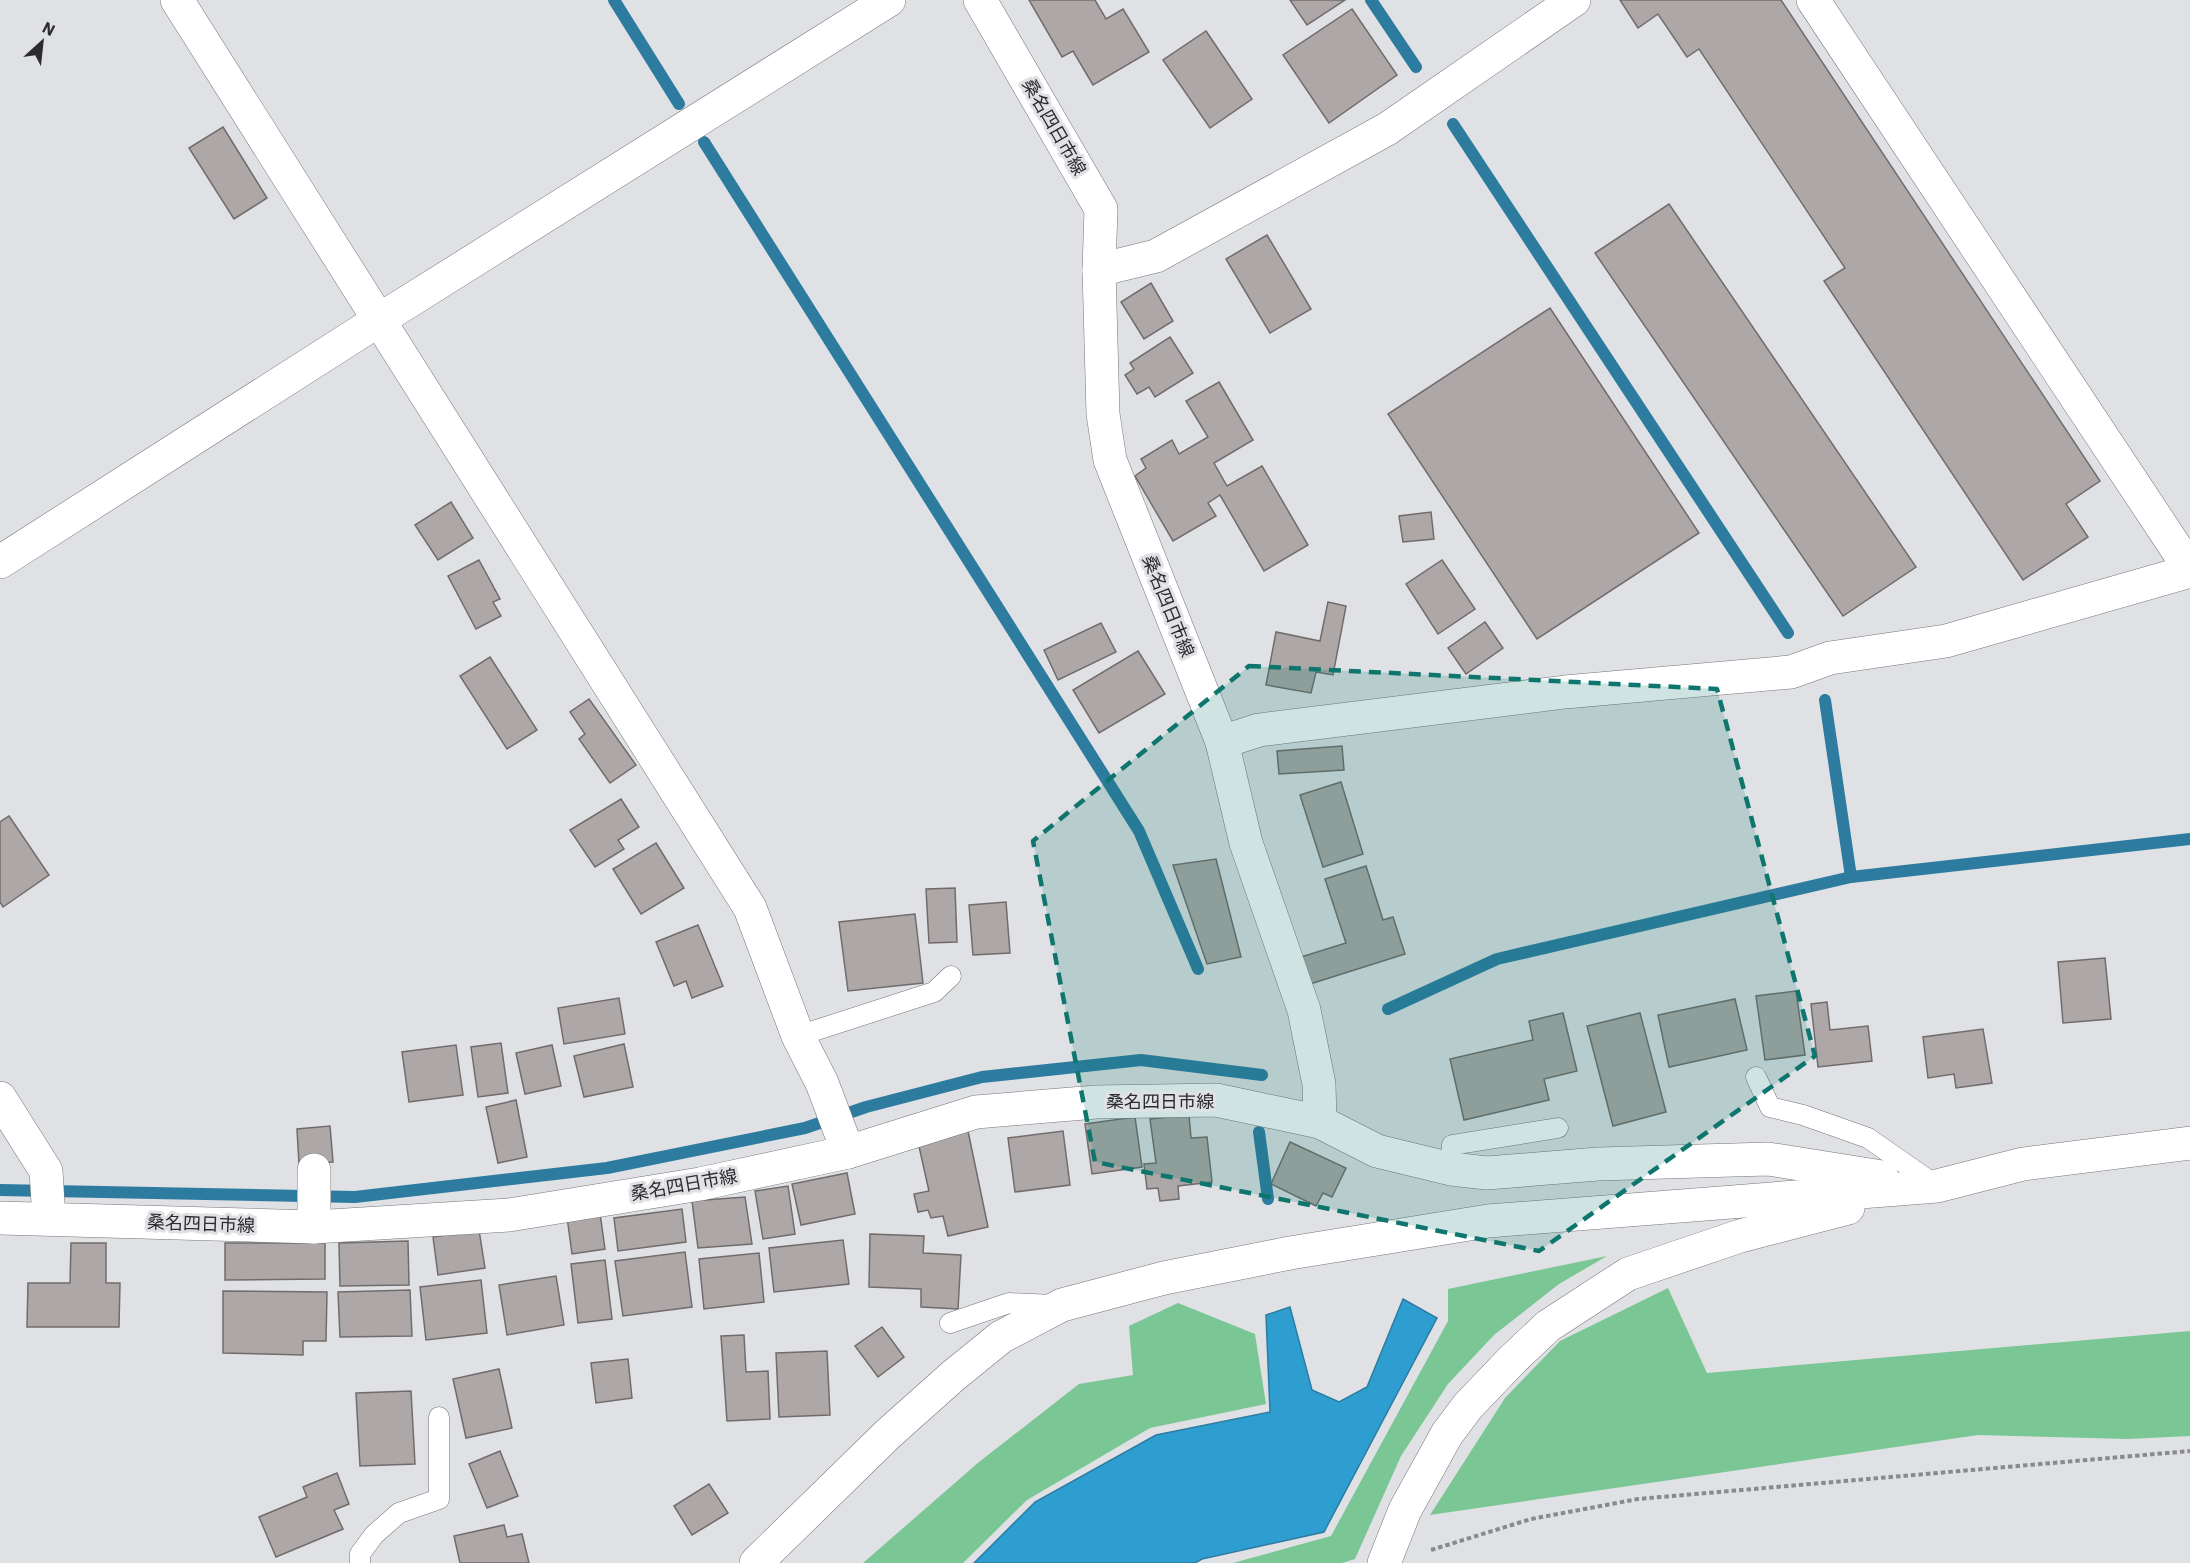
<svg xmlns="http://www.w3.org/2000/svg" width="2190" height="1563" viewBox="0 0 2190 1563" font-family="'IBM Plex Sans','Noto Sans JP',sans-serif">
  <style>
    .green { fill: #7ac694 }
    .water { fill: #2e9ed1; stroke: #2d7ca0; stroke-width: 1.5 }
    .lines { fill: none; stroke-linecap: round; stroke-linejoin: round }
    .stream { stroke: #2d7ca0; stroke-width: 12 }
    .building { fill: #ada8a7; stroke: #716c6b; stroke-width: 1.5 }
    .lane-casing { stroke: #76767a; stroke-width: 21 }
    .street-casing { stroke: #76767a; stroke-width: 34 }
    .secondary-casing { stroke: #76767a; stroke-width: 34 }
    .path { stroke: #898a8d; stroke-width: 4; stroke-dasharray: 4.5 3; stroke-linecap: butt }
    .lane { stroke: #fff; stroke-width: 20 }
    .street { stroke: #fff; stroke-width: 33 }
    .secondary { stroke: #fff; stroke-width: 33 }
    .marked { fill: #0f766e; fill-opacity: 0.2; stroke: #0f766e; stroke-width: 4.5; stroke-dasharray: 12 8; stroke-linejoin: round }
    .labels { text-anchor: middle; stroke-width: 6; stroke-linejoin: round; paint-order: stroke }
    .street-label { font-size: 18px; fill: #2c2c2e; stroke: #e0e1e5 }
  </style>
  <rect width="100%" height="100%" fill="#e0e1e5"/>
  <!-- green -->
  <g class="green">
    <path d="M 1607,1256 L 1559,1284 L 1494,1335 L 1448,1384 L 1401,1456 L 1355,1559 L 1342,1563 L 1233,1563 L 1331,1536 L 1448,1321 L 1448,1289 Z"/>
    <path d="M 1668,1288 L 1707,1373 L 2190,1331 L 2190,1436 L 2128,1439 L 1978,1435 L 1430,1515 L 1505,1398 L 1560,1341 Z"/>
    <path d="M 1178,1303 L 1255,1334 L 1266,1404 L 1150,1428 L 1027,1500 L 963,1563 L 863,1563 L 979,1462 L 1079,1384 L 1133,1375 L 1129,1326 Z"/>
  </g>
  <!-- water -->
  <path class="water" d="M 1403,1299 L 1437,1318 L 1324,1532 L 1202,1559 L 1195,1563 L 974,1563 L 1035,1502 L 1156,1435 L 1270,1412 L 1266,1315 L 1290,1307 L 1312,1390 L 1339,1402 L 1367,1387 Z"/>
  <g class="lines">
    <!-- stream -->
    <g class="stream">
      <path d="M 614,0 L 679,104"/>
      <path d="M 1371,0 L 1416,67"/>
      <path d="M 1453,124 L 1788,633"/>
      <path d="M 704,142 L 1139,831 L 1198,969"/>
      <path d="M 1825,700 L 1851,877"/>
      <path d="M 1388,1009 L 1497,959 L 1851,877 L 2190,839"/>
      <path d="M 1259,1132 L 1268,1199"/>
      <path d="M 0,1190 L 355,1197 L 607,1168 L 805,1128 L 866,1107 L 982,1077 L 1141,1060 L 1262,1075"/>
    </g>
  </g>
  <!-- building -->
  <g class="building">
    <path d="M 1029,0 L 1095,0 L 1106,19 L 1123,9 L 1149,52 L 1093,85 L 1073,51 L 1062,57 Z"/>
    <path d="M 1290,0 L 1345,0 L 1307,25 Z"/>
    <path d="M 1620,0 L 1781,0 L 2100,481 L 2066,504 L 2088,537 L 2023,580 L 1824,281 L 1845,268 L 1699,49 L 1687,57 L 1658,14 L 1638,28 Z"/>
    <path d="M 1352,9 L 1397,75 L 1329,123 L 1283,55 Z"/>
    <path d="M 1206,31 L 1252,99 L 1210,128 L 1163,60 Z"/>
    <path d="M 223,127 L 267,198 L 234,219 L 189,148 Z"/>
    <path d="M 1669,204 L 1916,567 L 1843,616 L 1595,253 Z"/>
    <path d="M 1267,235 L 1311,309 L 1270,333 L 1226,259 Z"/>
    <path d="M 1151,283 L 1173,321 L 1144,339 L 1121,302 Z"/>
    <path d="M 1550,308 L 1699,533 L 1537,639 L 1388,414 Z"/>
    <path d="M 1170,337 L 1193,373 L 1155,397 L 1149,387 L 1137,394 L 1125,375 L 1134,369 L 1130,363 Z"/>
    <path d="M 1219,382 L 1253,440 L 1214,463 L 1227,486 L 1262,466 L 1308,545 L 1264,571 L 1220,495 L 1208,503 L 1216,516 L 1173,541 L 1135,476 L 1146,468 L 1141,459 L 1172,440 L 1179,454 L 1208,437 L 1186,401 Z"/>
    <path d="M 451,502 L 473,538 L 438,560 L 415,525 Z"/>
    <path d="M 1431,512 L 1434,539 L 1403,542 L 1399,516 Z"/>
    <path d="M 479,560 L 500,599 L 493,602 L 501,616 L 476,629 L 448,576 Z"/>
    <path d="M 1442,560 L 1475,609 L 1438,634 L 1406,584 Z"/>
    <path d="M 1328,602 L 1346,606 L 1333,675 L 1316,672 L 1311,693 L 1266,685 L 1276,632 L 1320,641 Z"/>
    <path d="M 1485,622 L 1503,648 L 1466,674 L 1448,648 Z"/>
    <path d="M 1101,623 L 1116,652 L 1058,680 L 1044,650 Z"/>
    <path d="M 1138,651 L 1165,694 L 1099,733 L 1073,690 Z"/>
    <path d="M 490,657 L 537,730 L 507,749 L 460,676 Z"/>
    <path d="M 589,699 L 636,765 L 610,783 L 579,739 L 585,734 L 570,712 Z"/>
    <path d="M 1342,746 L 1344,770 L 1279,774 L 1277,751 Z"/>
    <path d="M 1341,782 L 1363,854 L 1323,867 L 1300,795 Z"/>
    <path d="M 621,799 L 639,827 L 618,840 L 624,849 L 595,867 L 570,830 Z"/>
    <path d="M 9,816 L 49,875 L 3,907 L 0,902 L 0,822 Z"/>
    <path d="M 656,843 L 684,888 L 641,914 L 613,869 Z"/>
    <path d="M 1216,859 L 1241,957 L 1207,964 L 1173,865 Z"/>
    <path d="M 1366,866 L 1383,920 L 1393,917 L 1405,954 L 1310,984 L 1301,957 L 1346,943 L 1325,879 Z"/>
    <path d="M 955,888 L 957,942 L 929,943 L 926,889 Z"/>
    <path d="M 1006,902 L 1010,953 L 973,955 L 969,905 Z"/>
    <path d="M 915,914 L 923,983 L 848,991 L 839,922 Z"/>
    <path d="M 698,925 L 723,986 L 692,998 L 686,981 L 674,986 L 656,942 Z"/>
    <path d="M 2105,958 L 2111,1019 L 2063,1023 L 2058,962 Z"/>
    <path d="M 1796,991 L 1805,1055 L 1765,1060 L 1756,996 Z"/>
    <path d="M 619,998 L 625,1034 L 564,1044 L 558,1008 Z"/>
    <path d="M 1735,999 L 1747,1050 L 1669,1067 L 1658,1015 Z"/>
    <path d="M 1827,1002 L 1830,1030 L 1868,1026 L 1872,1061 L 1818,1067 L 1811,1004 Z"/>
    <path d="M 1563,1013 L 1577,1071 L 1544,1079 L 1549,1100 L 1464,1120 L 1450,1059 L 1533,1040 L 1529,1021 Z"/>
    <path d="M 1640,1013 L 1666,1112 L 1613,1126 L 1587,1026 Z"/>
    <path d="M 1983,1029 L 1992,1083 L 1956,1088 L 1954,1074 L 1928,1078 L 1923,1037 Z"/>
    <path d="M 501,1043 L 508,1093 L 478,1097 L 471,1047 Z"/>
    <path d="M 624,1044 L 633,1087 L 584,1097 L 574,1056 Z"/>
    <path d="M 456,1045 L 463,1095 L 409,1102 L 402,1052 Z"/>
    <path d="M 552,1045 L 561,1086 L 525,1094 L 516,1053 Z"/>
    <path d="M 516,1100 L 527,1157 L 498,1163 L 486,1107 Z"/>
    <path d="M 1189,1115 L 1191,1138 L 1207,1137 L 1212,1182 L 1178,1186 L 1179,1199 L 1160,1201 L 1158,1188 L 1147,1189 L 1144,1164 L 1156,1163 L 1150,1119 Z"/>
    <path d="M 1135,1117 L 1142,1167 L 1092,1174 L 1085,1124 Z"/>
    <path d="M 330,1126 L 333,1162 L 299,1164 L 297,1129 Z"/>
    <path d="M 968,1131 L 988,1227 L 948,1236 L 943,1216 L 931,1218 L 928,1210 L 918,1212 L 914,1194 L 929,1191 L 918,1142 Z"/>
    <path d="M 1063,1131 L 1070,1185 L 1015,1192 L 1008,1138 Z"/>
    <path d="M 1290,1142 L 1346,1168 L 1332,1197 L 1323,1193 L 1316,1206 L 1271,1184 Z"/>
    <path d="M 847,1173 L 855,1214 L 801,1225 L 792,1184 Z"/>
    <path d="M 788,1186 L 795,1234 L 763,1239 L 755,1191 Z"/>
    <path d="M 745,1197 L 752,1244 L 698,1248 L 692,1201 Z"/>
    <path d="M 682,1209 L 686,1242 L 618,1251 L 614,1218 Z"/>
    <path d="M 600,1213 L 605,1249 L 572,1254 L 567,1217 Z"/>
    <path d="M 479,1230 L 485,1268 L 438,1275 L 433,1237 Z"/>
    <path d="M 870,1234 L 924,1236 L 923,1253 L 961,1255 L 958,1309 L 921,1307 L 921,1289 L 869,1287 Z"/>
    <path d="M 843,1240 L 849,1284 L 774,1292 L 769,1248 Z"/>
    <path d="M 408,1241 L 409,1285 L 340,1286 L 339,1243 Z"/>
    <path d="M 71,1243 L 106,1243 L 106,1283 L 120,1283 L 119,1327 L 27,1327 L 28,1283 L 70,1283 Z"/>
    <path d="M 225,1243 L 325,1243 L 325,1279 L 225,1280 Z"/>
    <path d="M 685,1252 L 692,1307 L 623,1316 L 615,1261 Z"/>
    <path d="M 759,1253 L 764,1302 L 704,1309 L 699,1259 Z"/>
    <path d="M 605,1260 L 612,1319 L 578,1323 L 571,1264 Z"/>
    <path d="M 556,1276 L 564,1325 L 507,1335 L 499,1285 Z"/>
    <path d="M 481,1280 L 487,1333 L 426,1340 L 420,1287 Z"/>
    <path d="M 410,1290 L 412,1336 L 340,1337 L 338,1292 Z"/>
    <path d="M 223,1291 L 327,1292 L 326,1341 L 303,1341 L 303,1355 L 223,1353 Z"/>
    <path d="M 882,1327 L 904,1357 L 878,1377 L 855,1346 Z"/>
    <path d="M 744,1335 L 746,1372 L 768,1371 L 770,1419 L 727,1421 L 721,1336 Z"/>
    <path d="M 827,1351 L 830,1415 L 779,1417 L 776,1353 Z"/>
    <path d="M 628,1359 L 632,1398 L 596,1403 L 591,1363 Z"/>
    <path d="M 499,1369 L 512,1428 L 466,1438 L 453,1379 Z"/>
    <path d="M 411,1391 L 415,1464 L 360,1466 L 356,1393 Z"/>
    <path d="M 500,1451 L 518,1496 L 487,1508 L 469,1464 Z"/>
    <path d="M 337,1473 L 349,1504 L 334,1510 L 343,1529 L 276,1557 L 259,1517 L 307,1497 L 303,1487 Z"/>
    <path d="M 709,1484 L 728,1513 L 692,1535 L 674,1506 Z"/>
    <path d="M 504,1525 L 507,1537 L 522,1534 L 529,1563 L 460,1563 L 454,1536 Z"/>
  </g>
  <g class="lines">
    <!-- lane casing -->
    <g class="lane-casing">
      <g id="lane">
        <path d="M 798,1036 L 934,992 L 951,976"/>
        <path d="M 1756,1077 L 1770,1107 L 1803,1115 L 1868,1138 L 1937,1186"/>
        <path d="M 1451,1169 L 1452,1145 L 1558,1128"/>
        <path d="M 950,1323 L 1009,1303 L 1053,1305"/>
        <path d="M 360,1563 L 360,1554 L 374,1535 L 399,1513 L 439,1499 L 439,1417"/>
      </g>
    </g>
    <!-- street casing -->
    <g class="street-casing">
      <g id="street">
        <path d="M 177,0 L 750,908 L 798,1036 L 822,1083 L 848,1152"/>
        <path d="M 1813,0 L 2190,569"/>
        <path d="M 1099,270 L 1156,256 L 1387,129 L 1574,0"/>
        <path d="M 0,562 L 379,320 L 889,0"/>
        <path d="M 1222,742 L 1259,730 L 1565,692 L 1791,672 L 1830,658 L 1946,641 L 2190,571"/>
        <path d="M 0,1098 L 46,1171 L 49,1219"/>
        <path d="M 1320,1122 L 1377,1151 L 1451,1169 L 1487,1173 L 1598,1164 L 1768,1159 L 1882,1177"/>
        <path d="M 314,1170 L 314,1227"/>
        <path d="M 756,1563 L 888,1434 L 953,1376 L 1001,1337 L 1062,1305 L 1164,1278 L 1290,1253 L 1488,1221 L 1937,1186 L 2023,1164 L 2190,1143"/>
        <path d="M 1384,1563 L 1405,1510 L 1447,1434 L 1468,1406 L 1512,1360 L 1548,1326 L 1628,1274 L 1740,1236 L 1848,1208"/>
      </g>
    </g>
    <!-- secondary casing -->
    <g class="secondary-casing">
      <path id="secondary" d="M 0,1218 L 314,1227 L 509,1215 L 700,1184 L 848,1152 L 976,1112 L 1096,1102 L 1216,1100 L 1320,1122 L 1319,1084 L 1304,1010 L 1246,843 L 1222,742 L 1110,460 L 1103,414 L 1099,270 L 1101,209 L 980,0"/>
    </g>
    <!-- path -->
    <path class="path" d="M 1431,1550 L 1531,1519 L 1638,1499 L 2190,1451"/>
    <!-- lane -->
    <use href="#lane" class="lane"/>
    <!-- street -->
    <use href="#street" class="street"/>
    <!-- secondary -->
    <use href="#secondary" class="secondary"/>
  </g>
  <!-- marked area -->
  <path class="marked" d="M 1249,666 L 1717,689 L 1815,1056 L 1539,1251 L 1095,1162 L 1033,841 Z"/>
  <g class="labels">
    <!-- street labels -->
    <g class="street-label">
      <text transform="translate(1054 127) rotate(60)" y="6">桑名四日市線</text>
      <text transform="translate(1168 606) rotate(68)" y="6">桑名四日市線</text>
      <text x="1160" y="1108">桑名四日市線</text>
      <text transform="translate(684 1185) rotate(-10)" y="6">桑名四日市線</text>
      <text transform="translate(201 1224) rotate(2)" y="6">桑名四日市線</text>
    </g>
  </g>
  <!-- north arrow -->
  <g transform="translate(42 42) rotate(27)" stroke="#e0e1e5" stroke-width="4.5" paint-order="stroke">
  <path d="M0-4.5L10 22L0 15L-10 22Z" fill="#2c2c2e"/>
  <text y="-9" font-size="16" font-weight="bold" text-anchor="middle" fill="#2c2c2e">N</text>
  </g>
</svg>
